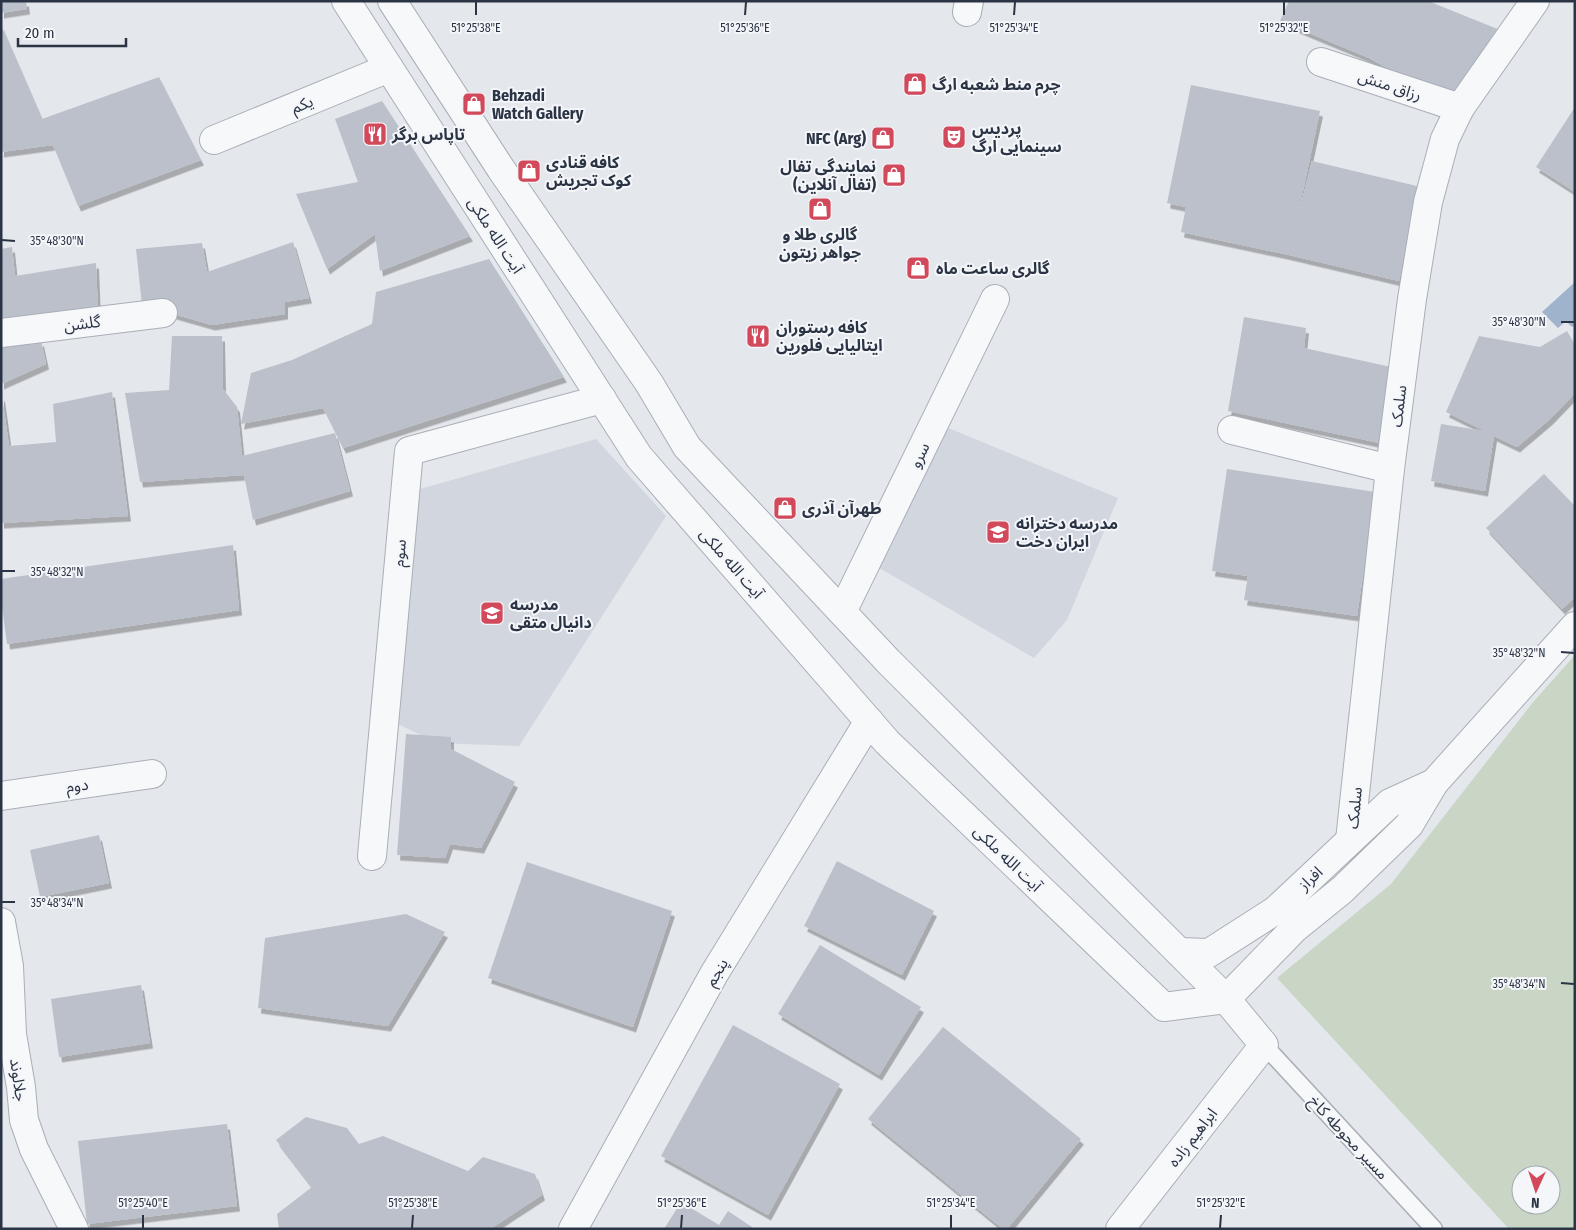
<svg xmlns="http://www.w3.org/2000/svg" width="1576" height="1230" viewBox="0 0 1576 1230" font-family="'Fira Sans Condensed','Noto Sans Arabic',sans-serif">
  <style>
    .built { fill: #d2d6de }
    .green { fill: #c9d6c5; fill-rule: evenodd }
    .water { fill: #9fb4cc }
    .building { fill: #bbc0ca; filter: url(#shadow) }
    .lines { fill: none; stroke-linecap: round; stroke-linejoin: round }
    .service-casing { stroke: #a9aeb7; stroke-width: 19 }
    .minor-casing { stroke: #a9aeb7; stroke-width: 30 }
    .tertiary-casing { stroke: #a9aeb7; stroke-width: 30 }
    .service { stroke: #f7f8fa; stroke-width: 16 }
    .minor { stroke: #f7f8fa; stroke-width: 28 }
    .tertiary { stroke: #f7f8fa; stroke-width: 28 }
    .ticks { fill: none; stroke: #2b3445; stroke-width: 2 }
    .labels { text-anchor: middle; stroke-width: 4; stroke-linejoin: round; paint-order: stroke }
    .poi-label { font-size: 16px; font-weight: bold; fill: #2b3445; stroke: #f4f6f9; text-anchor: start }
    .street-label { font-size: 16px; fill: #2b3445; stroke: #f4f6f9 }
    .ticks-label { font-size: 12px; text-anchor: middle; fill: #2b3445; stroke: #f4f6f9; stroke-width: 4; stroke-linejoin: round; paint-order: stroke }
  </style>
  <defs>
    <filter id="shadow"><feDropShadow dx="3" dy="5.5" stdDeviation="0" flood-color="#0004"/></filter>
  </defs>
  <rect width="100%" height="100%" fill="#e4e7ec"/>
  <!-- built -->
  <g class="built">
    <path d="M 946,427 L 1118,498 L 1067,620 L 1034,658 L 876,566 Z"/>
    <path d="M 596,439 L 666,516 L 519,746 L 438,743 L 370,711 L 392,497 Z"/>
  </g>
  <!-- green -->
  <path class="green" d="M 1575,655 L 1575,1229 L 1509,1229 L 1277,978 L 1391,884 L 1534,701 ZM 1521,1175 L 1551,1175 L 1551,1205 L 1521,1205 Z"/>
  <!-- water -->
  <path class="water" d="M 1575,282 L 1575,325 L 1572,327 L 1566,321 L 1558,328 L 1542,312 Z"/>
  <!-- building -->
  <g class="building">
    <path d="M 1,1 L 26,1 L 27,9 L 1,13 Z"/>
    <path d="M 1289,1 L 1428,1 L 1500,30 L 1453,104 L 1369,58 L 1280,21 Z"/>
    <path d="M 1,25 L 42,119 L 159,77 L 201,160 L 78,206 L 53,145 L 1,152 Z"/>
    <path d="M 1191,85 L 1320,111 L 1294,233 L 1312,161 L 1421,187 L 1399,281 L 1289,255 L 1181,232 L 1186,207 L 1167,203 Z"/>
    <path d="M 382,101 L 470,236 L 380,271 L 375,234 L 327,269 L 296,194 L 358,182 L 335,119 Z"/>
    <path d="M 1575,107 L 1575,192 L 1536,167 Z"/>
    <path d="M 293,242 L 309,298 L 285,302 L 285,314 L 212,325 L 142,305 L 136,249 L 202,243 L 207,272 Z"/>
    <path d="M 12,247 L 15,276 L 96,263 L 98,314 L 1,331 L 1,249 Z"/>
    <path d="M 489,259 L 564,377 L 343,448 L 323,408 L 241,424 L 251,373 L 292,360 L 372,324 L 376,292 Z"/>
    <path d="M 1244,317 L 1306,328 L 1304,348 L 1396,368 L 1380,443 L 1228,411 Z"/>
    <path d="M 1567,331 L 1575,345 L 1575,393 L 1550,419 L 1517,447 L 1494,436 L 1485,491 L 1431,481 L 1441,424 L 1485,431 L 1446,412 L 1479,336 L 1540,347 Z"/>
    <path d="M 172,336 L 222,336 L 223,389 L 237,407 L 242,456 L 335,433 L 350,491 L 253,520 L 244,475 L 140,482 L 125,393 L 169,390 Z"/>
    <path d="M 41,341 L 46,364 L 1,384 L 1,346 Z"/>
    <path d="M 112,392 L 128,516 L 1,523 L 1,396 L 2,396 L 9,446 L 56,442 L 53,404 Z"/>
    <path d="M 1227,469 L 1375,492 L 1357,616 L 1244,600 L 1248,576 L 1212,571 Z"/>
    <path d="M 1544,474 L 1575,506 L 1575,597 L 1562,609 L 1486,528 Z"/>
    <path d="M 233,545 L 239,610 L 7,644 L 1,599 L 1,579 Z"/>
    <path d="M 406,734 L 451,737 L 451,749 L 515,782 L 481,848 L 450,844 L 445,858 L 397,855 Z"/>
    <path d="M 99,835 L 109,883 L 40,897 L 30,850 Z"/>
    <path d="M 837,861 L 934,911 L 902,975 L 804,926 Z"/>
    <path d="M 527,862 L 672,911 L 633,1027 L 488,978 Z"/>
    <path d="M 406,914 L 445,932 L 388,1026 L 258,1008 L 265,938 Z"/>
    <path d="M 820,945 L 921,1007 L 879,1075 L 778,1014 Z"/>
    <path d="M 141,985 L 150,1043 L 59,1057 L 51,999 Z"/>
    <path d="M 733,1025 L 840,1084 L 768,1215 L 661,1156 Z"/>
    <path d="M 943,1027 L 1081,1139 L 1007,1229 L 1003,1229 L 868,1119 Z"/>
    <path d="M 306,1117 L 347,1128 L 359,1144 L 383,1136 L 468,1171 L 483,1157 L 535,1174 L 542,1195 L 490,1229 L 279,1229 L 277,1214 L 312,1187 L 276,1140 Z"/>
    <path d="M 227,1124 L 237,1206 L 87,1224 L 78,1141 Z"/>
    <path d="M 681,1202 L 719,1225 L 728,1211 L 755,1229 L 664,1229 Z"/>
  </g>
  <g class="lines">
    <!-- service casing -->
    <g class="service-casing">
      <path id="service" d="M 1264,1045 L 1434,1229"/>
    </g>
    <!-- minor casing -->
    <g class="minor-casing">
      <g id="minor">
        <path d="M 967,12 L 969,1"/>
        <path d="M 1321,62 L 1460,108"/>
        <path d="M 214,140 L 389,68"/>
        <path d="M 1,333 L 163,313"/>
        <path d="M 1232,430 L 1390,469"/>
        <path d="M 842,612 L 995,299"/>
        <path d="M 1,796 L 152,774"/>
        <path d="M 1350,840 L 1390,469 L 1412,299 L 1428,202 L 1445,139 L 1460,108 L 1535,1"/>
        <path d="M 372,856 L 409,451 L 602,399"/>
        <path d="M 1,922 L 9,966 L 12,1034 L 21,1087 L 24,1120 L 34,1149 L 74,1229"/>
        <path d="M 573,1229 L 714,974 L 869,721"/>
        <path d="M 1120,1229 L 1264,1045 L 1226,999"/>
      </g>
    </g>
    <!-- tertiary casing -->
    <g class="tertiary-casing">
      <g id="tertiary">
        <path d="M 346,1 L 639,457 L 887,742 L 1164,1007 L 1226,999"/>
        <path d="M 392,1 L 501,169 L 649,383 L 687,447 L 888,661 L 1226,999"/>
        <path d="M 1434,783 L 1575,626"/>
        <path d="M 1179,952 L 1209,953 L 1276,910 L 1390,803 L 1434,783 L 1409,825 L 1342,890 L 1295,928 L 1226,999"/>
      </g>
    </g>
    <!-- service -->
    <use href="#service" class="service"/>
    <!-- minor -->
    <use href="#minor" class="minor"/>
    <!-- tertiary -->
    <use href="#tertiary" class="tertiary"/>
  </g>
  <!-- ticks -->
  <path class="ticks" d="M 476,15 L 476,2M 745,15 L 746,2M 1014,15 L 1015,2M 1284,15 L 1284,2M 2,240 L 15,241M 1561,322 L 1574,322M 2,571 L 15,571M 1561,652 L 1574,653M 2,902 L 15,902M 1561,983 L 1574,984M 143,1228 L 143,1215M 412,1228 L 413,1215M 681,1228 L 682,1215M 951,1228 L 951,1215M 1220,1228 L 1221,1215"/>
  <!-- icons -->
  <defs>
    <g id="shop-square" transform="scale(1.25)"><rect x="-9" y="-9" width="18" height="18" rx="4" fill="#d1495b" stroke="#f4f6f9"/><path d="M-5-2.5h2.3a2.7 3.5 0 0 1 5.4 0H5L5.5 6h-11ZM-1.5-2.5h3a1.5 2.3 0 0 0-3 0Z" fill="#fff"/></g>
    <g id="restaurant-square" transform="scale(1.25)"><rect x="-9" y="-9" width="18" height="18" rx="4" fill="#d1495b" stroke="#f4f6f9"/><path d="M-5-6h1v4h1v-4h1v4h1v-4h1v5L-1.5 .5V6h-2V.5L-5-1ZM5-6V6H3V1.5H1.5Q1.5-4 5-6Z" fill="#fff"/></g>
    <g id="theatre-square" transform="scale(1.25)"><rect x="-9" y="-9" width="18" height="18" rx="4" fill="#d1495b" stroke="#f4f6f9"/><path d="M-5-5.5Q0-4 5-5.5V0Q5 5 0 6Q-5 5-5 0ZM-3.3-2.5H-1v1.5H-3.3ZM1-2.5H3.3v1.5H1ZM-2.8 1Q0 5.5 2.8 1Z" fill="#fff"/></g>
    <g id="school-square" transform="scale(1.25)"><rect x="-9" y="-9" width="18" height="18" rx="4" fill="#d1495b" stroke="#f4f6f9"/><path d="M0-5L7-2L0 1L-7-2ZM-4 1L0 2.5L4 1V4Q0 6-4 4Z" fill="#fff"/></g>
  </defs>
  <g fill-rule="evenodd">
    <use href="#shop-square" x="915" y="84"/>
    <use href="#shop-square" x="474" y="104"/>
    <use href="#restaurant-square" x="375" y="134"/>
    <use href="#theatre-square" x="954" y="137"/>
    <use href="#shop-square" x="883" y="138"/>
    <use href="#shop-square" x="529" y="171"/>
    <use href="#shop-square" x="894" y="175"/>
    <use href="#shop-square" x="820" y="209"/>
    <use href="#shop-square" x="918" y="268"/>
    <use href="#restaurant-square" x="758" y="336"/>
    <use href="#shop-square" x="785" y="508"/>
    <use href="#school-square" x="998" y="532"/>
    <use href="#school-square" x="492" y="613"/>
  </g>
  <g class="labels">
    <!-- poi labels -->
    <g class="poi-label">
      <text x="932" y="90">چرم منط شعبه ارگ</text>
      <text x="492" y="101">Behzadi<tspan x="492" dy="18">Watch Gallery</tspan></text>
      <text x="972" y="134">پردیس<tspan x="972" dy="18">سینمایی ارگ</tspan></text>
      <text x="392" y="140">تاپاس برگر</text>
      <text x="866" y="144" text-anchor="end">NFC (Arg)</text>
      <text x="546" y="168">کافه قنادی<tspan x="546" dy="18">کوک تجریش</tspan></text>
      <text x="876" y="172" text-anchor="end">نمایندگی تفال<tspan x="876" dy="18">(تفال آنلاین)</tspan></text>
      <text x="820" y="240" text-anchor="middle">گالری طلا و<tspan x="820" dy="18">جواهر زیتون</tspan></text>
      <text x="936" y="274">گالری ساعت ماه</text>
      <text x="776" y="333">کافه رستوران<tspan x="776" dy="18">ایتالیایی فلورین</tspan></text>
      <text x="802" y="514">طهرآن آذری</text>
      <text x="1016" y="529">مدرسه دخترانه<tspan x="1016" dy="18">ایران دخت</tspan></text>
      <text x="510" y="610">مدرسه<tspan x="510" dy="18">دانیال متقی</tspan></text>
    </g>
    <!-- street labels -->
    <g class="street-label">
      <text transform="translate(1390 85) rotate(18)" y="6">رزاق منش</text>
      <text transform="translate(302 104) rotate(-22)" y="6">یکم</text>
      <text transform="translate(496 235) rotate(57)" y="6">آیت الله ملکی</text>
      <text transform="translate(82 323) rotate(-7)" y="6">گلشن</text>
      <text transform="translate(1398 406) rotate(-83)" y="6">سلمک</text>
      <text transform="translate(919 455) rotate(-64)" y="6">سرو</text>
      <text transform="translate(399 553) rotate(-85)" y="6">سوم</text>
      <text transform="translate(732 563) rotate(49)" y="6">آیت الله ملکی</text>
      <text transform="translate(77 785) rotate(-8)" y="6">دوم</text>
      <text transform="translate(1354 808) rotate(-84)" y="6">سلمک</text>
      <text transform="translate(1008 858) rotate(44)" y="6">آیت الله ملکی</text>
      <text transform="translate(1310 878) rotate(-43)" y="6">افراز</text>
      <text transform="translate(716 972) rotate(-60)" y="6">پنجم</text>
      <text transform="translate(19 1080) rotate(82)" y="6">جلالوند</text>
      <text transform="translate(1192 1137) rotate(-52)" y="6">ابراهیم زاده</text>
      <text transform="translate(1349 1137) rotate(47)" y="6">مسیر محوطه کاخ</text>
    </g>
  </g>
  <g class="ticks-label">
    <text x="476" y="32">51°25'38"E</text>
    <text x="745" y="32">51°25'36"E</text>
    <text x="1014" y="32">51°25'34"E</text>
    <text x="1284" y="32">51°25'32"E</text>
    <text x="57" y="245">35°48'30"N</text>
    <text x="1519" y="326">35°48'30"N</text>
    <text x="57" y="576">35°48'32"N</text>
    <text x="1519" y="657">35°48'32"N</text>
    <text x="57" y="907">35°48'34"N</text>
    <text x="1519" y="988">35°48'34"N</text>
    <text x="143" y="1207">51°25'40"E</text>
    <text x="413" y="1207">51°25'38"E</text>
    <text x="682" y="1207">51°25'36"E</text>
    <text x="951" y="1207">51°25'34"E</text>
    <text x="1221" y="1207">51°25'32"E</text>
  </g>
  <!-- border -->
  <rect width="1576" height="1230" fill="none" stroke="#2b3445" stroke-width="5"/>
  <!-- north arrow -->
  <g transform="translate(1536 1190) rotate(183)"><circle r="24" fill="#f4f6f9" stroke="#a4a8b1"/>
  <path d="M0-4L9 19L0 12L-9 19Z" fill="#d1495b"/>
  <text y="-8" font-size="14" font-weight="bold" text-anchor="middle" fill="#2b3445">N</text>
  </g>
  <!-- scale -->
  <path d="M18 38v8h108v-8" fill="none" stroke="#2b3445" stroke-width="2.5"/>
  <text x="25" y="38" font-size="15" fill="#2b3445" stroke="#f4f6f9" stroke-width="4" paint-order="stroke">20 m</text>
</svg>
